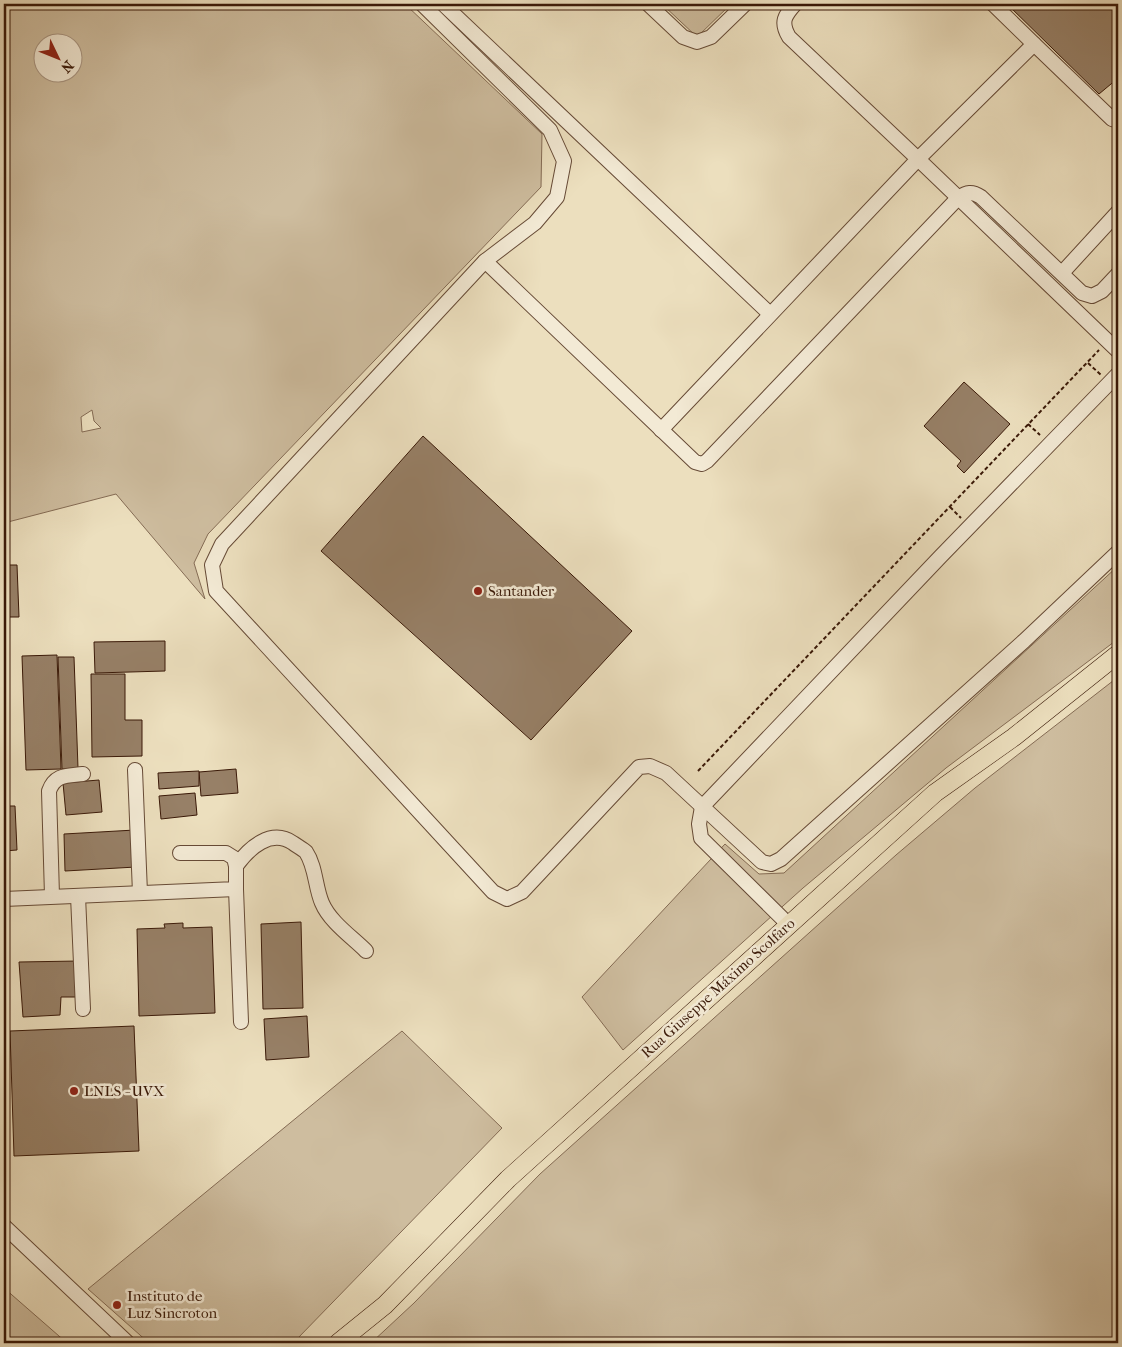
<svg xmlns="http://www.w3.org/2000/svg" width="1122" height="1347" viewBox="0 0 1122 1347" font-family="'IM FELL French Canon',serif">
  <style>
    .green { fill: #cebd9f; stroke: #846b54; fill-rule: evenodd }
    .building { fill: #978067; stroke: #3a1908 }
    .lines { fill: none; stroke-linecap: round; stroke-linejoin: round }
    .minor-casing { stroke: #664a36; stroke-width: 16 }
    .major-casing { stroke: #3a1908; stroke-width: 19 }
    .path { stroke: #3a1908; stroke-width: 2; stroke-dasharray: 4 2.5; stroke-linecap: butt }
    .minor { stroke: #f3ead5; stroke-width: 14 }
    .major { stroke: #ecdfbe; stroke-width: 18 }
    .poi-dot { fill: #8f2418; stroke: #f3ead5; stroke-width: 2 }
    .labels { text-anchor: middle; stroke-width: 5; stroke-linejoin: round; paint-order: stroke }
    .poi-label { font-size: 15px; fill: #3a1908; stroke: #f3ead5; text-anchor: start }
    .street-label { font-size: 15px; fill: #3a1908; stroke: #f3ead5 }
  </style>
  <rect width="100%" height="100%" fill="#ecdfbe"/>
  <filter id="stains"><feTurbulence type="fractalNoise" baseFrequency=".004" numOctaves="4"/><feColorMatrix values="0 0 0 0 .2 0 0 0 0 .09 0 0 0 0 .02 0 0 0 .5 -.17"/></filter>
  <radialGradient id="worn" r=".72"><stop offset=".6" stop-color="#630" stop-opacity="0"/><stop offset="1" stop-color="#630" stop-opacity=".3"/></radialGradient>
  <!-- green -->
  <g class="green">
    <path d="M 4,4 L 405,4 L 542,134 L 541,187 L 208,534 L 194,563 L 205,599 L 116,494 L 4,523 ZM 72,42 L 72,72 L 42,72 L 42,42 ZM 92,410 L 94,421 L 101,428 L 82,432 L 81,417 Z"/>
    <path d="M 662,4 L 731,4 L 697,37 Z"/>
    <path d="M 1118,566 L 1118,639 L 946,768 L 803,888 L 623,1050 L 582,997 L 725,844 L 759,874 L 784,873 Z"/>
    <path d="M 1118,677 L 1118,1343 L 371,1343 L 414,1303 L 540,1174 L 896,855 L 975,788 Z"/>
    <path d="M 402,1031 L 502,1128 L 298,1338 L 273,1343 L 149,1343 L 88,1289 Z"/>
    <path d="M 4,1288 L 67,1343 L 4,1343 Z"/>
  </g>
  <!-- building -->
  <g class="building">
    <path d="M 1007,4 L 1118,4 L 1118,80 L 1117,79 L 1099,94 Z"/>
    <path d="M 964,382 L 1010,424 L 964,473 L 957,466 L 961,461 L 924,426 Z"/>
    <path d="M 423,436 L 632,631 L 531,740 L 321,551 Z"/>
    <path d="M 4,565 L 17,565 L 19,617 L 4,617 Z"/>
    <path d="M 165,641 L 165,671 L 95,673 L 94,642 Z"/>
    <path d="M 57,655 L 61,769 L 26,770 L 22,656 Z"/>
    <path d="M 58,657 L 74,657 L 78,768 L 62,769 Z"/>
    <path d="M 91,674 L 125,674 L 125,720 L 142,720 L 142,756 L 92,757 Z"/>
    <path d="M 236,769 L 238,793 L 201,796 L 199,772 Z"/>
    <path d="M 199,771 L 199,786 L 159,789 L 158,773 Z"/>
    <path d="M 99,780 L 102,812 L 66,815 L 63,783 Z"/>
    <path d="M 195,793 L 197,815 L 161,819 L 159,796 Z"/>
    <path d="M 4,806 L 15,806 L 17,850 L 4,851 Z"/>
    <path d="M 135,830 L 136,867 L 65,871 L 64,834 Z"/>
    <path d="M 301,922 L 303,1008 L 263,1009 L 261,924 Z"/>
    <path d="M 183,923 L 183,928 L 212,927 L 215,1013 L 139,1016 L 137,929 L 165,928 L 164,924 Z"/>
    <path d="M 78,961 L 78,997 L 61,997 L 60,1015 L 23,1017 L 19,962 Z"/>
    <path d="M 307,1016 L 309,1057 L 266,1060 L 264,1019 Z"/>
    <path d="M 134,1026 L 139,1151 L 14,1156 L 10,1031 Z"/>
  </g>
  <g class="lines">
    <!-- minor casing -->
    <g class="minor-casing">
      <g id="minor">
        <path d="M 422,4 L 550,130 L 564,161 L 557,197 L 535,223 L 485,261 L 222,544 L 212,565 L 216,591 L 493,892 L 507,899 L 522,892 L 639,767 L 650,766 L 666,773 L 762,862 L 771,864 L 781,859 L 1024,641 L 1118,552"/>
        <path d="M 443,4 L 770,314"/>
        <path d="M 648,4 L 683,37 L 697,42 L 711,37 L 745,4"/>
        <path d="M 993,4 L 1034,44 L 918,159 L 1118,351"/>
        <path d="M 1034,44 L 1112,119 L 1118,121"/>
        <path d="M 485,261 L 695,462 L 702,464 L 707,461 L 958,198 C 967,192 972,191 981,197 L 1082,293 L 1092,296 L 1102,291 L 1118,274"/>
        <path d="M 1062,273 L 1118,212"/>
        <path d="M 661,430 L 918,159 L 789,37 C 780,22 785,15 795,4"/>
        <path d="M 135,770 L 140,893"/>
        <path d="M 180,853 L 226,853 L 234,858 L 236,866"/>
        <path d="M 236,889 L 241,1022"/>
        <path d="M 52,896 L 49,791 C 55,774 67,776 83,774"/>
        <path d="M 78,896 L 83,1009"/>
        <path d="M 4,899 L 236,889 L 236,866 C 249,848 271,828 293,843 C 297,846 303,849 306,852 C 316,867 315,887 322,903 C 330,922 352,937 366,951"/>
        <path d="M 788,924 L 701,838 L 699,824 L 702,807 L 941,556 L 1118,374"/>
        <path d="M 4,1226 L 128,1343"/>
      </g>
    </g>
    <!-- major casing -->
    <g class="major-casing">
      <path id="major" d="M 338,1343 L 385,1305 L 508,1179 L 935,793 L 1014,737 L 1118,654"/>
    </g>
    <!-- path -->
    <g class="path">
      <path d="M 1088,363 L 1101,375"/>
      <path d="M 1028,424 L 1040,435"/>
      <path d="M 950,507 L 961,518"/>
      <path d="M 698,771 L 1099,350"/>
    </g>
    <!-- minor -->
    <use href="#minor" class="minor"/>
    <!-- major -->
    <use href="#major" class="major"/>
  </g>
  <!-- markers -->
  <g class="poi-dot">
    <circle cx="478" cy="591" r="5"/>
    <circle cx="74" cy="1091" r="5"/>
    <circle cx="117" cy="1305" r="5"/>
  </g>
  <g class="labels">
    <!-- poi labels -->
    <g class="poi-label">
      <text x="488" y="596">Santander</text>
      <text x="84" y="1096">LNLS - UVX</text>
      <text x="127" y="1301">Instituto de<tspan x="127" dy="17">Luz Sincroton</tspan></text>
    </g>
    <!-- street labels -->
    <g class="street-label">
      <text transform="translate(718 988) rotate(-42)" y="5">Rua Giuseppe Máximo Scolfaro</text>
    </g>
  </g>
  <!-- margin -->
  <rect width="1122" height="1347" fill="none" stroke="#ecdfbe" stroke-width="20"/>
  <rect x="5" y="5" width="1112" height="1337" fill="none" stroke="#3a1908" stroke-width="2.5"/>
  <rect x="10" y="10" width="1102" height="1327" fill="none" stroke="#3a1908"/>
  <!-- north arrow -->
  <g transform="translate(58 58) rotate(133)"><circle r="24" fill="#f3ead5" stroke="#a99683"/>
  <path d="M0-4L9 19L0 12L-9 19Z" fill="#8f2418"/>
  <text y="-8" font-size="14" font-weight="bold" text-anchor="middle" fill="#3a1908">N</text>
  </g>
  <rect width="100%" height="100%" filter="url(#stains)"/>
  <rect width="100%" height="100%" fill="url(#worn)"/>
</svg>
